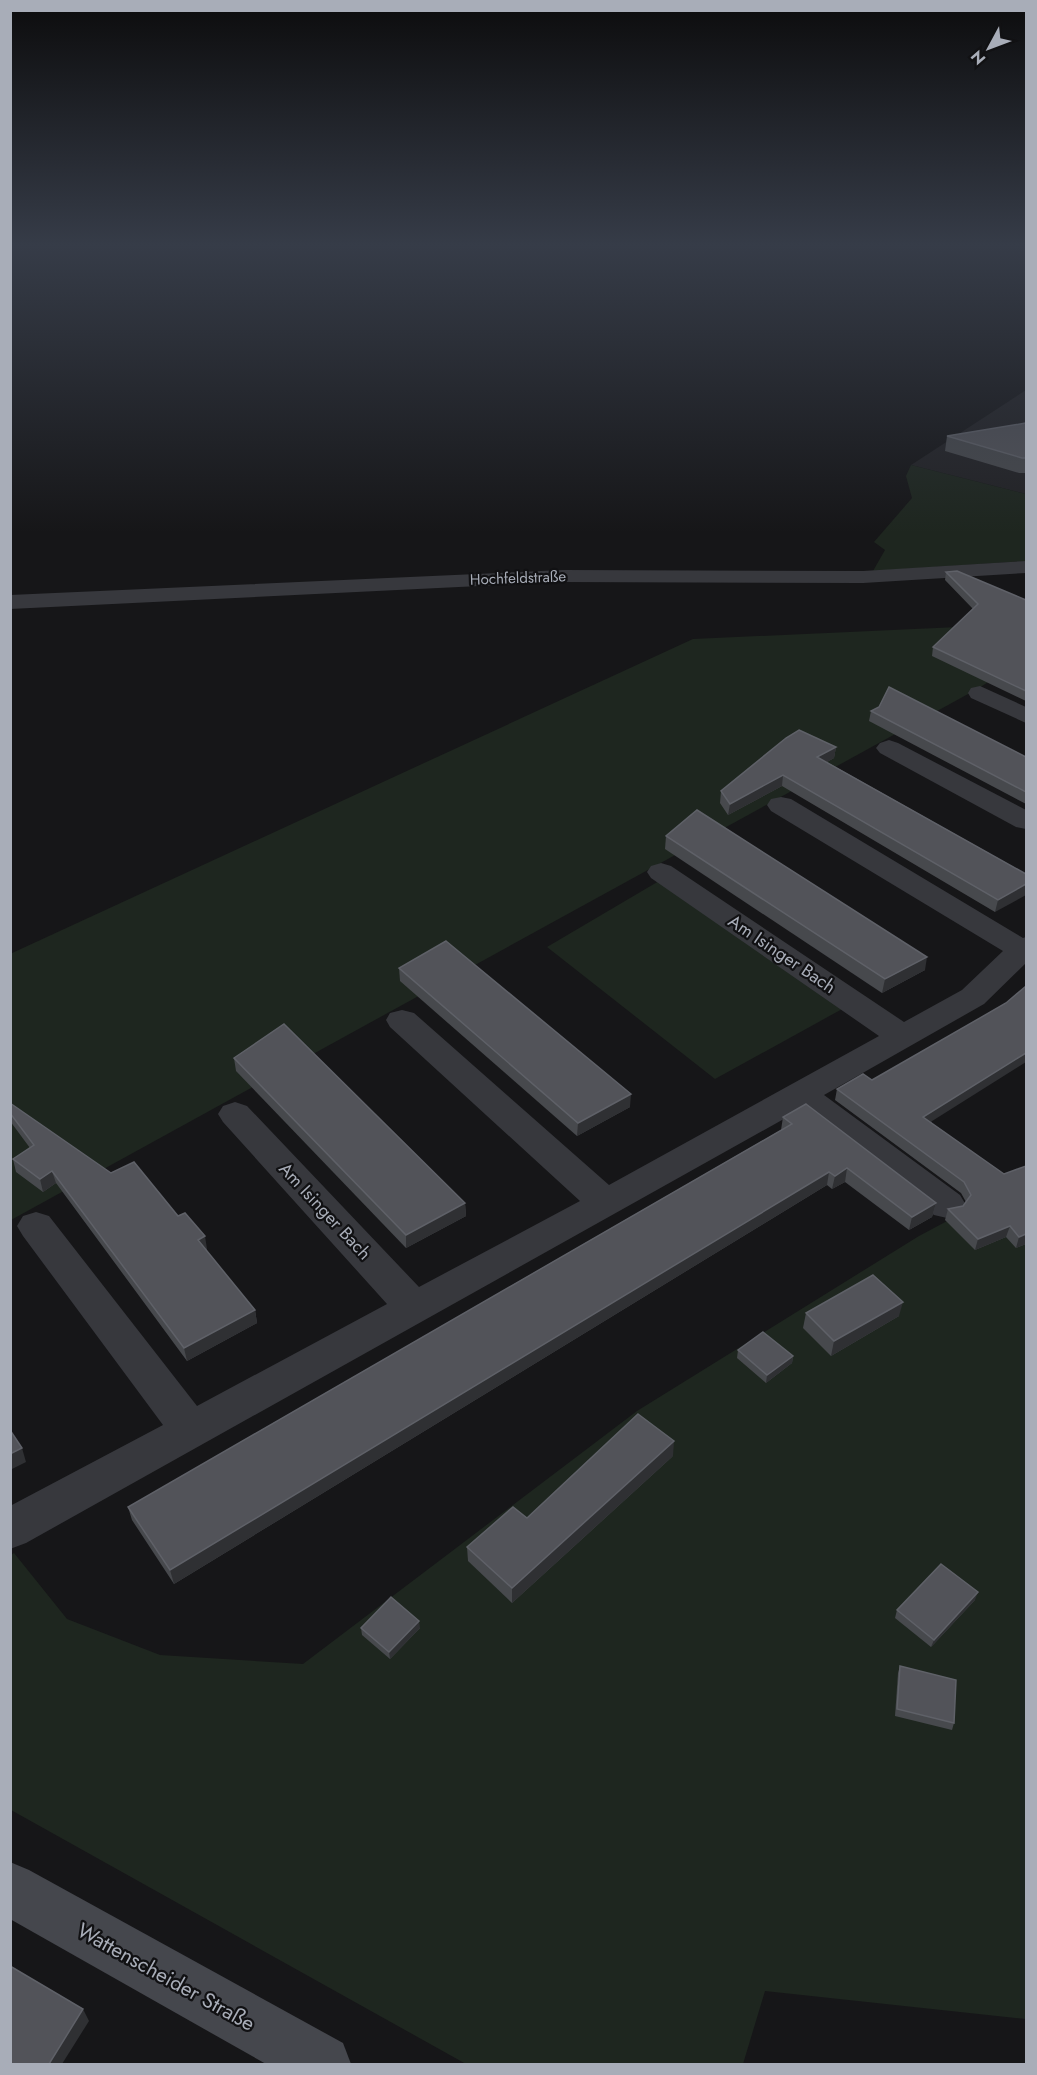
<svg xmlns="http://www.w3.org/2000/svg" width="1037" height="2075" viewBox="0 0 1037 2075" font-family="Jost,sans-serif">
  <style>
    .built { fill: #222225 }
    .green { fill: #1e261f }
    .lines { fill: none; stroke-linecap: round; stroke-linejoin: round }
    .street { fill: #37383d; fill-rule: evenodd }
    .secondary { fill: #45474d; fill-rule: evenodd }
    .wall { fill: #47494d }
    .shaded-wall { fill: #2f3033 }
    .building { fill: #525359; stroke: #5f6168; stroke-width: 1.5 }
    .labels { text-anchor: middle; stroke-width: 4.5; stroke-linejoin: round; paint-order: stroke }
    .far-street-label { font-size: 15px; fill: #a8adb8; stroke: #111113 }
    .street-label { font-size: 18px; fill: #a8adb8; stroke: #111113 }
    .near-street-label { font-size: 21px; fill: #a8adb8; stroke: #111113 }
  </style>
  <rect width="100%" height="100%" fill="#161618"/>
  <!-- built -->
  <path class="built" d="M 1026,390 L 1026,494 L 911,465 Z"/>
  <!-- green -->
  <g class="green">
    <path d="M 911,465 L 1026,494 L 1026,561 L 873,571 L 885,550 L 874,542 L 912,498 L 906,476 Z"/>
    <path d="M 1026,624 L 1026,657 L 979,688 L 11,1220 L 10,954 L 693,639 Z"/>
    <path d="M 659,881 L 844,1008 L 715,1079 L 547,947 Z"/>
    <path d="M 1026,1179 L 1026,2019 L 765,1991 L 743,2064 L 466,2064 L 11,1810 L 11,1555 L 14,1553 L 67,1619 L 160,1655 L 303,1664 L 637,1411 L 919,1236 Z"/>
  </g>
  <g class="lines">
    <!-- street -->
    <g class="street">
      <path d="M 1026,561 L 1026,573 L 863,583 L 563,582 L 10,609 L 10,595 L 563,570 L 863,571 Z"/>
      <path d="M 980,686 L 1026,707 L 1026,723 L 971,698 L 968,693 L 971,688 Z"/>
      <path d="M 889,740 L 898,743 L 1026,810 L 1026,829 L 1016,827 L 880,753 L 876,748 L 880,743 Z"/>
      <path d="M 781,797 L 791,799 L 1023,938 L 1026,937 L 1026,963 L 984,1004 L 824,1095 L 960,1195 L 966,1205 L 960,1215 L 947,1218 L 934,1215 L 798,1111 L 26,1543 L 10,1549 L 10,1506 L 163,1425 L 23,1236 L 17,1226 L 23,1216 L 36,1212 L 49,1216 L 197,1406 L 387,1304 L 223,1122 L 218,1114 L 223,1106 L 235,1102 L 247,1106 L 419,1287 L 580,1201 L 390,1027 L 386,1020 L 390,1013 L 402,1010 L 414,1013 L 609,1185 L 879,1036 L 651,878 L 647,872 L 651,866 L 661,863 L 671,866 L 904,1022 L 962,990 L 1003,951 L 771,811 L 767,805 L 771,799 Z"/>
    </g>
    <!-- secondary -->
    <path class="secondary" d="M 10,1862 L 29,1870 L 343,2043 L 351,2064 L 266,2064 L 10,1919 Z"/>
  </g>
  <!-- wall -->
  <g class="wall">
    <path d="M 1026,423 L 1026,473 L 1019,473 L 945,451 L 947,436 Z"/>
    <path d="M 946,572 L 1026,600 L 1026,701 L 932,656 L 933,647 L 973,609 L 945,580 Z"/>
    <path d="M 871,711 L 1026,757 L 1026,804 L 869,721 Z"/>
    <path d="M 836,747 L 834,758 L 827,762 L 1026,874 L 995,912 L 782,786 L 728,815 L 720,803 L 721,791 Z"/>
    <path d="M 666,836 L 925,970 L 882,993 L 665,849 Z"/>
    <path d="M 399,968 L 630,1107 L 577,1136 L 400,981 Z"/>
    <path d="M 1006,1003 L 931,1122 L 1026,1244 L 1016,1248 L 1006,1237 L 975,1250 L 945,1220 L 948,1209 L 963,1206 L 966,1202 L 961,1193 L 835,1100 L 837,1089 L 872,1080 Z"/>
    <path d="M 234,1058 L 465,1203 L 466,1216 L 406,1248 L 236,1071 Z"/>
    <path d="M 10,1103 L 207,1249 L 206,1250 L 255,1310 L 257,1323 L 187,1361 L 56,1183 L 43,1192 L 16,1172 L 13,1159 L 30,1148 L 10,1121 Z"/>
    <path d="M 783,1117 L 936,1203 L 932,1217 L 909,1230 L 845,1182 L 832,1189 L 827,1185 L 174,1584 L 132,1520 L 128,1507 L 781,1130 Z"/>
    <path d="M 806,1313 L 899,1316 L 831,1356 L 803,1328 Z"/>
    <path d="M 738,1350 L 793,1356 L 792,1363 L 766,1383 L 737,1358 Z"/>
    <path d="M 673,1456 L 512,1603 L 468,1561 L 467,1547 L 527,1518 Z"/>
    <path d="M 975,1600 L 931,1647 L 895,1618 L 897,1610 Z"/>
    <path d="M 361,1628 L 420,1628 L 390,1659 L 362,1635 Z"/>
    <path d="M 900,1666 L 954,1723 L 952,1730 L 895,1716 L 898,1673 Z"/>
  </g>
  <!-- shaded-wall -->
  <g class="shaded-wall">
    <path d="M 836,747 L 834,758 L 816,768 L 817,757 Z"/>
    <path d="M 783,775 L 782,786 L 728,815 L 730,804 Z"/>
    <path d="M 1026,884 L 1026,895 L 995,912 L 998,900 Z"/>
    <path d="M 927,957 L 925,970 L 882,993 L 885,979 Z"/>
    <path d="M 1026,1053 L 1026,1062 L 921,1128 L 923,1117 Z"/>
    <path d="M 631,1094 L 630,1107 L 577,1136 L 578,1123 Z"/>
    <path d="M 847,1168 L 845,1182 L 832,1189 L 835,1176 Z"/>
    <path d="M 52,1171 L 56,1183 L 43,1192 L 40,1179 Z"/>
    <path d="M 829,1172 L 827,1185 L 174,1584 L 170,1570 Z"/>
    <path d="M 465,1203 L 466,1216 L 406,1248 L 406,1235 Z"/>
    <path d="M 936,1203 L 932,1217 L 909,1230 L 912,1217 Z"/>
    <path d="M 1010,1226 L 1006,1237 L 975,1250 L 978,1239 Z"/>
    <path d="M 1026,1234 L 1026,1244 L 1016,1248 L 1019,1237 Z"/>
    <path d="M 205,1236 L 207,1249 L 200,1253 L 198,1240 Z"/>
    <path d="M 903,1302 L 899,1316 L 831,1356 L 834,1341 Z"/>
    <path d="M 255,1310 L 257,1323 L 187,1361 L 184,1348 Z"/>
    <path d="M 793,1356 L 792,1363 L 766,1383 L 767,1375 Z"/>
    <path d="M 674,1441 L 673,1456 L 512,1603 L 512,1588 Z"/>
    <path d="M 22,1448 L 26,1462 L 10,1470 L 10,1454 Z"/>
    <path d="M 978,1592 L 975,1600 L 931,1647 L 934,1640 Z"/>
    <path d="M 419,1621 L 420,1628 L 390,1659 L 389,1652 Z"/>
    <path d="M 83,2009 L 89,2021 L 62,2064 L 49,2064 Z"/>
  </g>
  <!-- building -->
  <g class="building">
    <path d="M 1026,423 L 1026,458 L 1022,458 L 947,436 Z"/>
    <path d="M 957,571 L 1026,600 L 1026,691 L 933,647 L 978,604 L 946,572 Z"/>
    <path d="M 889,687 L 1026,757 L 1026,792 L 871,711 L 879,707 Z"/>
    <path d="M 799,730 L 836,747 L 817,757 L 1026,874 L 1026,884 L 998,900 L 783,775 L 730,804 L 721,791 L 786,738 Z"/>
    <path d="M 697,810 L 927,957 L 885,979 L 666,836 Z"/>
    <path d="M 446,941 L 631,1094 L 578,1123 L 399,968 Z"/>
    <path d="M 1026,986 L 1026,1053 L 923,1117 L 1004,1174 L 1026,1166 L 1026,1234 L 1019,1237 L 1010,1226 L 978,1239 L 948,1209 L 963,1206 L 971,1195 L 964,1182 L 837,1089 L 863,1074 L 872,1080 L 1006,1003 Z"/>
    <path d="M 284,1024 L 465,1203 L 406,1235 L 234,1058 Z"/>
    <path d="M 10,1103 L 111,1173 L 134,1162 L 178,1216 L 185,1213 L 205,1236 L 198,1240 L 255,1310 L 184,1348 L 52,1171 L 40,1179 L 13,1159 L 34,1145 L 10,1113 Z"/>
    <path d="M 806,1104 L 936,1203 L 912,1217 L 847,1168 L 835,1176 L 829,1172 L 170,1570 L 128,1507 L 792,1124 L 783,1117 Z"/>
    <path d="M 873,1275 L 903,1302 L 834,1341 L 806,1313 Z"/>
    <path d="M 763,1332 L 793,1356 L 767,1375 L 738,1350 Z"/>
    <path d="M 638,1414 L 674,1441 L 512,1588 L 467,1547 L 513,1507 L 527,1518 Z"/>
    <path d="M 10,1430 L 22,1448 L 10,1454 Z"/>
    <path d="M 941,1564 L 978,1592 L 934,1640 L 897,1610 Z"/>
    <path d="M 391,1597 L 419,1621 L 389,1652 L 361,1628 Z"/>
    <path d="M 900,1666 L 956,1680 L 954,1723 L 897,1709 Z"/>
    <path d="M 10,1966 L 83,2009 L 49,2064 L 10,2064 Z"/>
  </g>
  <!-- sky -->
  <linearGradient id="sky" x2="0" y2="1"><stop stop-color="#0c0c0d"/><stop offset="0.46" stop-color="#363c48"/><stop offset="1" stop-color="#363c48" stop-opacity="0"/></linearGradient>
  <rect width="1037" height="533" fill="url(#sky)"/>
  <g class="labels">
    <!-- far-street labels -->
    <g class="far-street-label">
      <text transform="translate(518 578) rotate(-2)" y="5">Hochfeldstraße</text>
    </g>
    <!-- street labels -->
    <g class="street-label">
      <text transform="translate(782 954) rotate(34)" y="6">Am Isinger Bach</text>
      <text transform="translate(325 1211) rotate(47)" y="6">Am Isinger Bach</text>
    </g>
    <!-- near-street labels -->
    <g class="near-street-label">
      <text transform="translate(166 1977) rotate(29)" y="7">Wattenscheider Straße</text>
    </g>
  </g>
  <!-- border -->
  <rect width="1037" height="2075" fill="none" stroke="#a8adb8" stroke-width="24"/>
  <!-- north arrow -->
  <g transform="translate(989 48) rotate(229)" stroke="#111113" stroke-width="4.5" paint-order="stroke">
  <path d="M0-4.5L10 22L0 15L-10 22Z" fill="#a8adb8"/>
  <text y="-9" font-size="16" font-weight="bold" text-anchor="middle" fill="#a8adb8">N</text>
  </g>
</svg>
